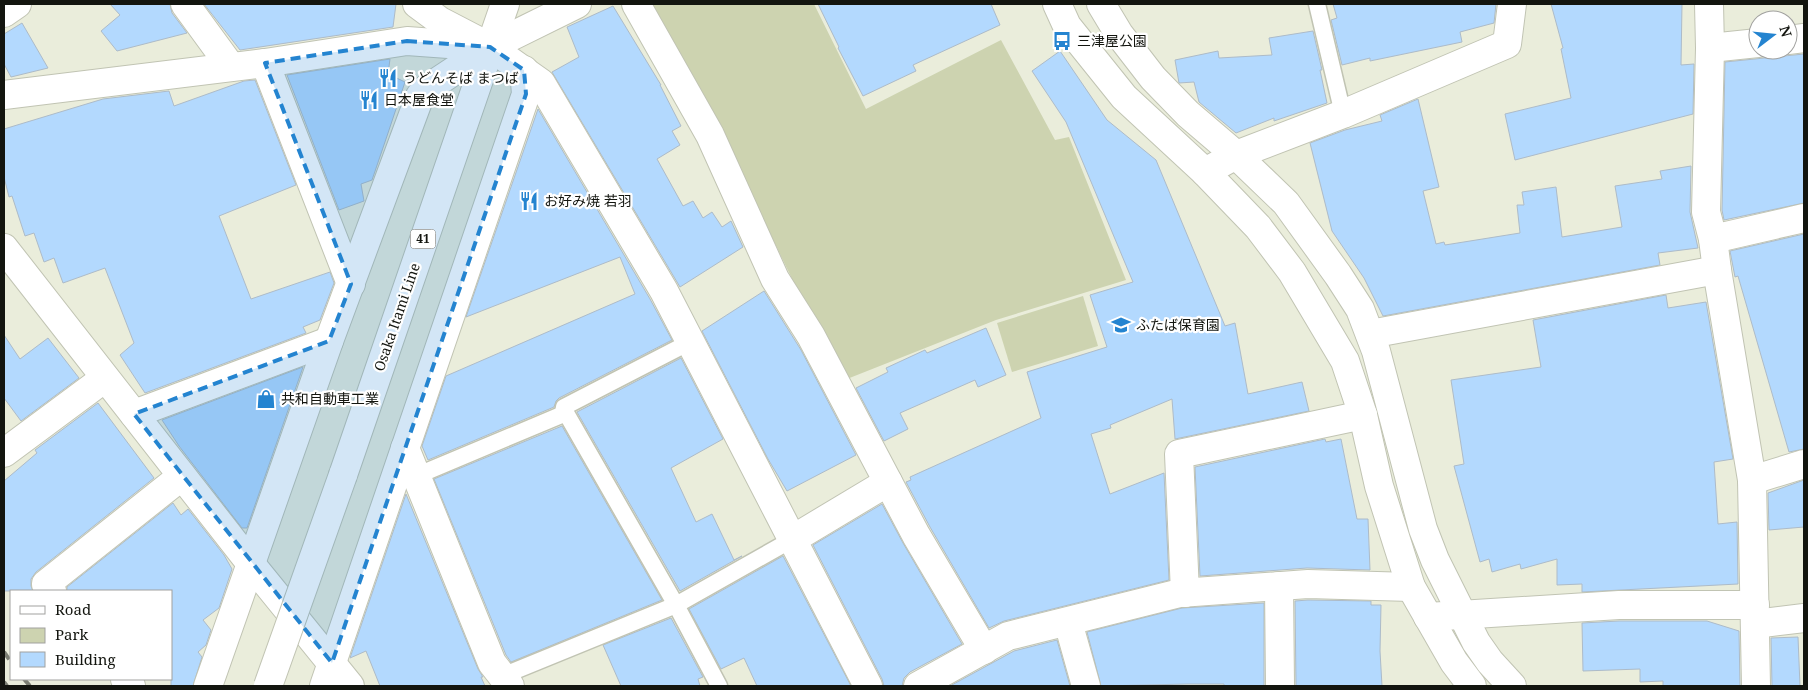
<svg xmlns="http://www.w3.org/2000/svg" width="1808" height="690" viewBox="0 0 1808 690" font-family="'Noto Serif','Noto Sans JP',serif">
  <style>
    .green { fill: #cdd3b0 }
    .building { fill: #b3d9fe; stroke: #adbbc8 }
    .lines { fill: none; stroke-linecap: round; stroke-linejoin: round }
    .lane-casing { stroke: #c1c4b3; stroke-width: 19 }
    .street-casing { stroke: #c1c4b3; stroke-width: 30 }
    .secondary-casing { stroke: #c1c4b3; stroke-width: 30 }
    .primary-casing { stroke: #c1c4b3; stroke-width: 30 }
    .lane { stroke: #fff; stroke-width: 16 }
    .street { stroke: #fff; stroke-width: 28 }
    .secondary { stroke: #fff; stroke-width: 28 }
    .primary { stroke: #fff; stroke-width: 28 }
    .rail { stroke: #7d8074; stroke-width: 4; stroke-dasharray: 9 9; stroke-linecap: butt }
    .primary-bridge-casing { stroke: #c1c4b3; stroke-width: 30; stroke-linecap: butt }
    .primary-bridge { stroke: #fff; stroke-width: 28 }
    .marked { fill: #2484d0; fill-opacity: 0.2; stroke: #2484d0; stroke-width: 4; stroke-dasharray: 10 6; stroke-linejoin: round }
    .labels { text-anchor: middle; stroke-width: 4.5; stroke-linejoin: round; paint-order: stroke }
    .shield { fill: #fff; stroke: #5a5b57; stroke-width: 1 }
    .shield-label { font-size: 12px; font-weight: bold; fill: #13150f }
    .poi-label { font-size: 14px; fill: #13150f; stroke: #fff; text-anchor: start }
    .street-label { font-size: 14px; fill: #13150f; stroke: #fff }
  </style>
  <rect width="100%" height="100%" fill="#eaeddb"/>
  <!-- green -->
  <g class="green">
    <path d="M 645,4 L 814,4 L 866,109 L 1001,40 L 1055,140 L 1069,137 L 1126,280 L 996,320 L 847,379 L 798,291 L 741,174 Z"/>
    <path d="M 1083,296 L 1098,346 L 1012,372 L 997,323 Z"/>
  </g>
  <!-- building -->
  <g class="building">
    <path d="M 110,4 L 170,4 L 172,13 L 187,33 L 117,51 L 101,31 L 120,15 Z"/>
    <path d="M 204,4 L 396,4 L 393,27 L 240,50 Z"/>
    <path d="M 818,4 L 991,4 L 1000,25 L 913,65 L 916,71 L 863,96 L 838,48 L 839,47 Z"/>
    <path d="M 1333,4 L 1496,4 L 1494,23 L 1460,32 L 1462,42 L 1370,61 L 1370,58 L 1342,65 L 1331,20 L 1337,18 Z"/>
    <path d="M 1551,4 L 1682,4 L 1681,65 L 1694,64 L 1693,114 L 1515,160 L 1505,114 L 1571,98 L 1561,49 L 1563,48 Z"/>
    <path d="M 613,6 L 661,85 L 660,85 L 681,126 L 672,131 L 680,145 L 657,159 L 683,206 L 693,201 L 703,218 L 712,212 L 722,227 L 731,221 L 743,247 L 680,287 L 552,72 L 579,57 L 567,27 Z"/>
    <path d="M 22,23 L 48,68 L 11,77 L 4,64 L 4,34 Z"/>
    <path d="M 1313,31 L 1322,70 L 1320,70 L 1327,103 L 1274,121 L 1274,118 L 1236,133 L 1199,102 L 1194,82 L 1179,83 L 1175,60 L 1218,51 L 1219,58 L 1272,55 L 1269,38 Z"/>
    <path d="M 1060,51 L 1107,120 L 1156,160 L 1225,326 L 1235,323 L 1248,394 L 1302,382 L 1309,411 L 1175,439 L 1172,399 L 1110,425 L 1111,428 L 1091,434 L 1110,494 L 1164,473 L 1169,580 L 1004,621 L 989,628 L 930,527 L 906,482 L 911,480 L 910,477 L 1041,418 L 1027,372 L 1107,347 L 1090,295 L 1133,282 L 1066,122 L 1032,71 Z"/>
    <path d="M 1804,54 L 1804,203 L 1724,220 L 1722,210 L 1725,62 Z"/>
    <path d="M 390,59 L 388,74 L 405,82 L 387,136 L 372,180 L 361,184 L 364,201 L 339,210 L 287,75 Z"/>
    <path d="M 255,80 L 296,185 L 219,216 L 251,299 L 330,272 L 334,283 L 320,320 L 303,327 L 306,333 L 145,393 L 120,355 L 134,343 L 105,268 L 63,283 L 54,258 L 44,262 L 34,233 L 25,236 L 12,196 L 9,197 L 4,177 L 4,129 L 103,99 L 169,91 L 174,106 L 244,81 Z"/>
    <path d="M 1418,99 L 1439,187 L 1423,191 L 1436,244 L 1444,242 L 1445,245 L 1520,233 L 1517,205 L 1524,205 L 1522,192 L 1556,187 L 1562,237 L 1622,227 L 1615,186 L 1662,179 L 1660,171 L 1691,166 L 1690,212 L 1698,248 L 1658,253 L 1660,265 L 1383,316 L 1364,278 L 1332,231 L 1310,143 L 1345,130 L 1382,121 L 1380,115 Z"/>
    <path d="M 538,109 L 650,299 L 672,340 L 559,398 L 556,401 L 554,407 L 428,460 L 422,446 L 446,376 L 635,294 L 620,257 L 466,317 Z"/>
    <path d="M 1804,234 L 1804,449 L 1789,452 L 1738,276 L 1735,277 L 1730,251 Z"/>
    <path d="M 764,291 L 801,350 L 856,455 L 787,491 L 768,459 L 702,331 Z"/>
    <path d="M 1666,295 L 1668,308 L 1706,302 L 1733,459 L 1714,462 L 1718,524 L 1737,522 L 1738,584 L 1582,592 L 1582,584 L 1557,585 L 1557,559 L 1521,569 L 1520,564 L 1492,572 L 1489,559 L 1480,562 L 1454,466 L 1464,464 L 1451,380 L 1541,367 L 1533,320 Z"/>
    <path d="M 986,328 L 1006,375 L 978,387 L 975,380 L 900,413 L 908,429 L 884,441 L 856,388 L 888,372 L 886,368 L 925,350 L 927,353 Z"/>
    <path d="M 4,335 L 20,359 L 48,338 L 79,378 L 21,421 L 4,398 Z"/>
    <path d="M 681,358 L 723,439 L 671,468 L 696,522 L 712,514 L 734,560 L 742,556 L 680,591 L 577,412 Z"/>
    <path d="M 303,367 L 247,528 L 242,528 L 179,446 L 162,420 Z"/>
    <path d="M 98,403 L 154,478 L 36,572 L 31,579 L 31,586 L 33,591 L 4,591 L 4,481 L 37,453 L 35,450 Z"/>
    <path d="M 562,426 L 662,600 L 511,662 L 506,655 L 434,479 Z"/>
    <path d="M 1325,439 L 1326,442 L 1341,439 L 1357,519 L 1368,519 L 1370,570 L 1307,568 L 1200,576 L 1195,467 Z"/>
    <path d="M 1804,480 L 1804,527 L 1769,530 L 1768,493 Z"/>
    <path d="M 406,494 L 478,669 L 483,677 L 481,677 L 485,686 L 380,686 L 366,651 L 350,658 Z"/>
    <path d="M 173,503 L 181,515 L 188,509 L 224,555 L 232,569 L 219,608 L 203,620 L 211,630 L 206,645 L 198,652 L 202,657 L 193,686 L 171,686 L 171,591 L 67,591 L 67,587 Z"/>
    <path d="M 882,504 L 903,543 L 962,644 L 910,672 L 904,678 L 902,686 L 884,686 L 882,679 L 813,545 Z"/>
    <path d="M 783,556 L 851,686 L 757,686 L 744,658 L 721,669 L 689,609 Z"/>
    <path d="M 1308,600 L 1371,601 L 1371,605 L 1381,605 L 1380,651 L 1382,686 L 1296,686 L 1295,601 Z"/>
    <path d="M 1264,603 L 1264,686 L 1224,686 L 1224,684 L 1188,684 L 1101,686 L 1087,632 L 1182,608 Z"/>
    <path d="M 671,618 L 703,677 L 698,679 L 700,686 L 621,686 L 603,645 Z"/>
    <path d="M 1619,621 L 1707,621 L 1739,631 L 1740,686 L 1663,686 L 1663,681 L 1640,682 L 1640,669 L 1583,671 L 1582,623 Z"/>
    <path d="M 1798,637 L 1800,686 L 1772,686 L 1771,638 Z"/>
    <path d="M 1057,640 L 1070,686 L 950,686 L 1014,651 Z"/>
  </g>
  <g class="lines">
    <!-- lane casing -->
    <g class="lane-casing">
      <g id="lane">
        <path d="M 1317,4 L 1343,114"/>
        <path d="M 563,413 L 564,407 L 690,342"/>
        <path d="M 416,476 L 566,413 L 676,605 L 719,686"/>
        <path d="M 502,676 L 676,605 L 793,539"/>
      </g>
    </g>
    <!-- street casing -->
    <g class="street-casing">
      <g id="street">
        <path d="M 185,4 L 231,67"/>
        <path d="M 417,4 L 440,21 L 490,47 L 541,83 L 664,291 L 868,686"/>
        <path d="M 636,4 L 710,135 L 775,279 L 811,336 L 916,535 L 984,650"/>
        <path d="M 1709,4 L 1710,48 L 1706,212 L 1713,239 L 1717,270 L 1752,480 L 1756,686"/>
        <path d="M 4,13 L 17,4"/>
        <path d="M 1788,40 L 1804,38"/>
        <path d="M 1710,48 L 1758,43"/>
        <path d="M 265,63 L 351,284"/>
        <path d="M 4,95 L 265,63 L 407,41 L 476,46"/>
        <path d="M 1205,172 L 1236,155 L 1343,114 L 1507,44 L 1512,4"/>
        <path d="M 1713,239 L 1804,218"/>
        <path d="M 4,248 L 251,564 L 350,686"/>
        <path d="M 1370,334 L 1717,270"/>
        <path d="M 134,414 L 329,341"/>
        <path d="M 405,448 L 492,663 L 510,686"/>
        <path d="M 4,453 L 105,378"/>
        <path d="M 1752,480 L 1804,464"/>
        <path d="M 793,539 L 888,482"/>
        <path d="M 1279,586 L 1280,686"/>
        <path d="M 52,591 L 46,584 L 182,476"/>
        <path d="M 1185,593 L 1179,454 L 1363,415"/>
        <path d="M 1428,617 L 1619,605 L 1755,605"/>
        <path d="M 1068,622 L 1086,686"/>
        <path d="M 1755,624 L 1804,618"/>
        <path d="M 125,679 L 131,686"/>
        <path d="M 208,686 L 329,341 L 420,96 L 425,90 L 490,47 L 577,4"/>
        <path d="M 324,686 L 526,94 L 524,70"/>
        <path d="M 918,686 L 1008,636 L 1180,593 L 1308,584 L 1411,587"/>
      </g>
    </g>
    <!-- secondary casing -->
    <g class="secondary-casing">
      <g id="secondary">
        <path d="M 1057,4 L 1067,26 L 1124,97 L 1205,172 L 1258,227 L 1292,272 L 1345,361 L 1363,415 L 1379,486 L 1411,587 L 1454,662 L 1472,686"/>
        <path d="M 1101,4 L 1119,34 L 1153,78 L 1188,114 L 1236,155 L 1286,203 L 1338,275 L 1360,309 L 1376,351 L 1423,529 L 1435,560 L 1476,642 L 1490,662 L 1512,686"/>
      </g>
    </g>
    <!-- primary casing -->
    <g class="primary-casing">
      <path id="primary" d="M 343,475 L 505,4"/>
    </g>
    <!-- lane -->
    <use href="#lane" class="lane"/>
    <!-- street -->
    <use href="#street" class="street"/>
    <!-- secondary -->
    <use href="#secondary" class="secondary"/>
    <!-- primary -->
    <use href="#primary" class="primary"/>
    <!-- rail -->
    <g class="rail">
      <path d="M 4,652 L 11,662"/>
      <path d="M 24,679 L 30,686"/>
      <path d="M 4,682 L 7,686"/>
    </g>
    <!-- primary-bridge casing -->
    <g class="primary-bridge-casing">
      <path id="primary-bridge" d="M 268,686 L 343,475"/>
    </g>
    <!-- primary-bridge -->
    <use href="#primary-bridge" class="primary-bridge"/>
  </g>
  <!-- marked area -->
  <path class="marked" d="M 407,41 L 490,47 L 524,70 L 526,94 L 332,663 L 134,414 L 329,341 L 351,284 L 265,63 Z"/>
  <!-- icons -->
  <defs>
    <g id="bus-bare" transform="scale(1.5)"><path d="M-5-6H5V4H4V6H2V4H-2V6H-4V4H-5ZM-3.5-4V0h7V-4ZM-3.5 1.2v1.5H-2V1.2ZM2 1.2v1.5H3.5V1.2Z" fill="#2484d0" stroke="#fff" stroke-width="2.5" paint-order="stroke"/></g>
    <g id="restaurant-bare" transform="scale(1.5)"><path d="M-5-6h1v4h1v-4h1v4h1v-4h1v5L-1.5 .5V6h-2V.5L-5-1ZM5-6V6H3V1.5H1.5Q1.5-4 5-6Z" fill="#2484d0" stroke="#fff" stroke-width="2.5" paint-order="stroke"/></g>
    <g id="school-bare" transform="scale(1.5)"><path d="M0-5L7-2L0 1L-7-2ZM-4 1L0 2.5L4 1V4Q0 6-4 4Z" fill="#2484d0" stroke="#fff" stroke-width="2.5" paint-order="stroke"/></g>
    <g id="shop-bare" transform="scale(1.5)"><path d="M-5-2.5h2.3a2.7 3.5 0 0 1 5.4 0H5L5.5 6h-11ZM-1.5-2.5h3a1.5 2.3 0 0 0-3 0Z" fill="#2484d0" stroke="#fff" stroke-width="2.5" paint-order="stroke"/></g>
  </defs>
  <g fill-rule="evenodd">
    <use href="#bus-bare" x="1062" y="41"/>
    <use href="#restaurant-bare" x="388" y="78"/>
    <use href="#restaurant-bare" x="369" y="100"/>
    <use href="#restaurant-bare" x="529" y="201"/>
    <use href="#school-bare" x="1121" y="325"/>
    <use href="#shop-bare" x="266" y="399"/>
  </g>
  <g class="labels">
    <!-- shield labels -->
    <rect class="shield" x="410.5" y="229.5" width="25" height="19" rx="4"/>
    <g class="shield-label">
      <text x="423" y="243">41</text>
    </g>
    <!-- poi labels -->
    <g class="poi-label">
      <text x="1077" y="46">三津屋公園</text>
      <text x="403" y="83">うどんそば まつば</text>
      <text x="384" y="105">日本屋食堂</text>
      <text x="544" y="206">お好み焼 若羽</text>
      <text x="1136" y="330">ふたば保育園</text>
      <text x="281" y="404">共和自動車工業</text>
    </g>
    <!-- street labels -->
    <g class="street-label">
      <text transform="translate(397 317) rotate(-71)" y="5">Osaka Itami Line</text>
    </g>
  </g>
  <!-- border -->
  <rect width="1808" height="690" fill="none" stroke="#13150f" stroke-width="10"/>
  <!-- legend -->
  <rect x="10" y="590" width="162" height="90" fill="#ffffff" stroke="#a1a19f"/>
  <rect x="20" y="606" width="25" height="8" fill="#ffffff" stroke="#a1a19f"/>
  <text x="55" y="615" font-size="15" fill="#13150f">Road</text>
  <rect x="20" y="628" width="25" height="15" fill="#cdd3b0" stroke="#a1a19f"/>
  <text x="55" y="640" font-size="15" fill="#13150f">Park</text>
  <rect x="20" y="652" width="25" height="15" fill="#b3d9fe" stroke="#a1a19f"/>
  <text x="55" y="665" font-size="15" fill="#13150f">Building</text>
  <!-- north arrow -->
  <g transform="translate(1773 35) rotate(74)"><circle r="24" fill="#ffffff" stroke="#a1a19f"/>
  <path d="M0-4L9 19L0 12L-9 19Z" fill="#2484d0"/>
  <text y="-8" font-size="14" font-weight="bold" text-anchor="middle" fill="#13150f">N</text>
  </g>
</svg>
